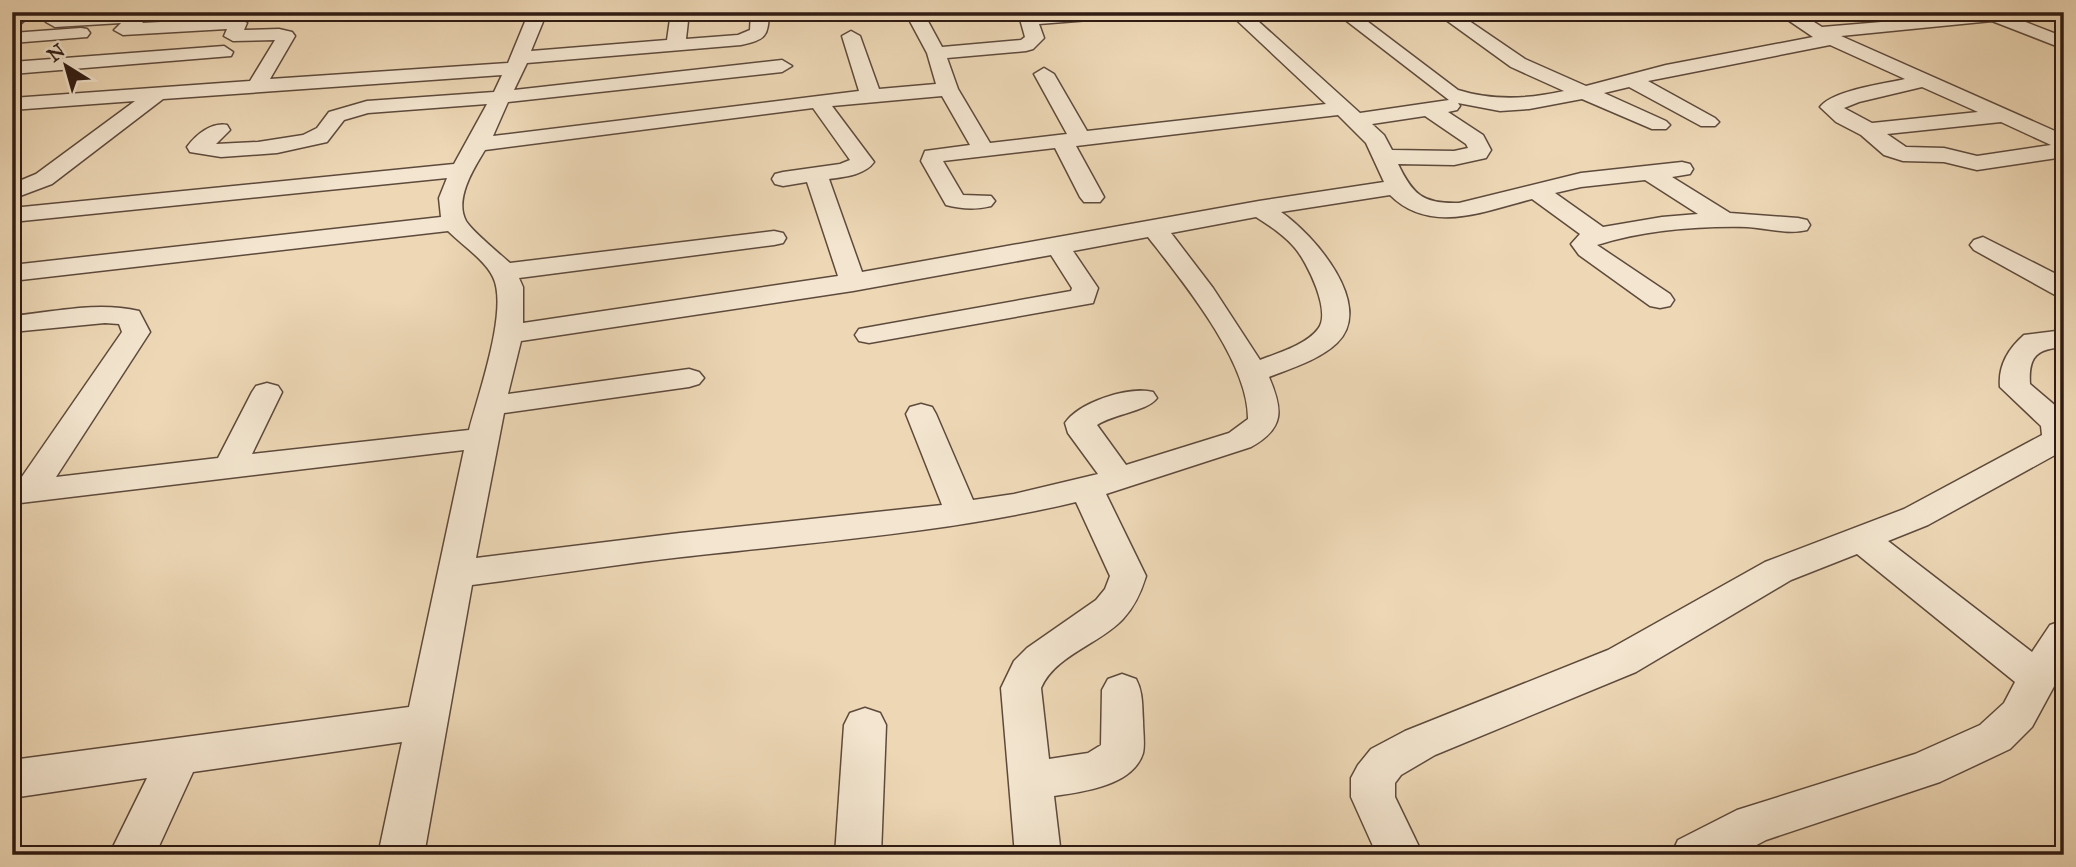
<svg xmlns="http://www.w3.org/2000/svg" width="2076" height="867" viewBox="0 0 2076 867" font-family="'IM FELL Great Primer',serif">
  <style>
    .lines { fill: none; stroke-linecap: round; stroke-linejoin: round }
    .minor-casing { stroke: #5e4a3c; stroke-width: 3 }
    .minor { fill: #f3e5cf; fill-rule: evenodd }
  </style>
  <rect width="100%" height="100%" fill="#edd7b5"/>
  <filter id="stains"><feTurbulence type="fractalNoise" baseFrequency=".00286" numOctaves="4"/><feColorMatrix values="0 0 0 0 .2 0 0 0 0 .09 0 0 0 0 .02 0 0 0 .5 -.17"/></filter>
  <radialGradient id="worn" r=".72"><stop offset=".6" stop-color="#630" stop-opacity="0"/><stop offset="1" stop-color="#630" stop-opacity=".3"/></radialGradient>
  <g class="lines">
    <!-- minor casing -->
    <g class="minor-casing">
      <g id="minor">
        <path d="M 34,12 L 18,26 L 12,27 L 14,12 Z"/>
        <path d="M 119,12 L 147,12 L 150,16 L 142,23 L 238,18 L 247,23 L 244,30 L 279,29 L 292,32 L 295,36 L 270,79 L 508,63 L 529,12 L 547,12 L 531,51 L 667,40 L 671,12 L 689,12 L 686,39 L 738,35 L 750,30 L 751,12 L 769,12 C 768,37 766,39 741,45 L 527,63 L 514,90 L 782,60 L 792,66 L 782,72 L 508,102 L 493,136 L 859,91 L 842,36 L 851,31 L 860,36 L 879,89 L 936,84 L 927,53 L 905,12 L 923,12 L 942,47 L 1021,40 L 1025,37 L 1020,19 L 1029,14 L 1136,12 L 1127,17 L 1039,24 L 1044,38 L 1033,49 L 1026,51 L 947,58 L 958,89 L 990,143 L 1067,134 L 1034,74 L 1044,68 L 1054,74 L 1087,131 L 1326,104 L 1228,12 L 1248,12 L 1360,113 L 1449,100 L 1335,12 L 1355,12 L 1458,90 C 1493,101 1529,99 1564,91 L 1511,67 L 1435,12 L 1456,12 L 1525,59 L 1586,86 L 1666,65 L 1813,37 L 1776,12 L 1798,12 L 1822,27 L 2000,12 L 2064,37 L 2064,49 L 1992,21 L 1841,36 L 2064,135 L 2064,157 L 1977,170 L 1944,162 L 1903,161 L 1884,155 L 1861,135 L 1836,122 L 1820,107 C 1833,90 1884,84 1905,79 L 1830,45 L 1648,81 L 1715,118 L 1719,122 L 1715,126 L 1701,126 L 1629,87 L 1604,93 L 1666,121 L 1670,125 L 1666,129 L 1652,129 L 1582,99 L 1529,109 L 1500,111 L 1458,103 L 1460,106 L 1457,110 L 1448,112 L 1483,135 L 1491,150 L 1486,158 L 1454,165 L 1398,164 C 1413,195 1423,204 1459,203 L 1581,173 L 1682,162 L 1690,164 L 1693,169 L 1690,174 L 1672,177 L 1730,213 L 1798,218 L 1807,220 L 1810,225 L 1807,230 C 1788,235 1766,228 1747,227 C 1697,226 1645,230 1597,245 L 1670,294 L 1674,300 L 1670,306 L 1660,308 L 1650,306 L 1579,255 L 1571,244 L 1580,234 L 1532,199 C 1485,211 1430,235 1390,195 L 1281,212 C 1313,234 1376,305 1337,343 C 1319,360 1292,368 1269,377 C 1283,410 1285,428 1251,447 L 1106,494 L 1146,576 C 1141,592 1135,606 1123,619 C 1100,644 1055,655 1041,688 L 1049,759 L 1088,753 L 1101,745 L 1102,690 L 1108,679 L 1122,674 L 1136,679 C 1143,692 1142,705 1143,721 C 1143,731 1145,744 1143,753 C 1133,786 1082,792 1054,796 L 1061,855 L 1015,855 L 1001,688 L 1014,661 L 1027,648 L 1096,600 L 1105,589 L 1110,576 L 1076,502 C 946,533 814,542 682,557 C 612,565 542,576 472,585 L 424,855 L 378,855 L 402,742 L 193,772 L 155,855 L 109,855 L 147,778 L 12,798 L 12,760 L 409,707 L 464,450 L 12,504 L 12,482 L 19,481 L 122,332 L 119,324 L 105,323 L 12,332 L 12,316 C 53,312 98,301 139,311 L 150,332 L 56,477 L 218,458 L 252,392 L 256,386 L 267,383 L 278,386 L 282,392 L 252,454 L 469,430 C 478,395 509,309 493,277 C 485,260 462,245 448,231 L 12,281 L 12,265 L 441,217 L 439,198 L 447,178 L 12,222 L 12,208 L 454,164 L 487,104 L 368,113 L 344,120 L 327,142 L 277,153 L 221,157 L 190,152 L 187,147 C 196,135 211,122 227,125 L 230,130 L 216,144 L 258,142 L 303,135 L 317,128 L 329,112 L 367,101 L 494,92 L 502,75 L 163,99 L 52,184 L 12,199 L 12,184 L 36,174 L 135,101 L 12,110 L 12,98 L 250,81 L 275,40 L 233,41 L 224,36 L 227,29 L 123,35 L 114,30 L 121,23 L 55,27 L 46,22 L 55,17 ZM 1922,87 L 1978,112 L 1872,123 L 1844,108 L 1859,102 ZM 942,96 L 970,145 L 925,151 L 921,161 L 946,205 C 961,209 975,210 991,206 L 995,201 L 991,196 L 963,195 L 943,161 L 1055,148 L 1080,197 L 1084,202 L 1100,202 L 1104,197 L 1076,146 L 1338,115 L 1366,143 L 1384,182 L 1259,201 L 862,272 L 829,179 C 844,177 865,175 874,162 L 832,106 ZM 813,108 L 850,160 L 840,164 L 783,172 L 775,174 L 772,179 L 775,184 L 783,186 L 807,182 L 838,276 L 523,323 L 523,287 L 519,278 L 774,245 L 783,243 L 786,238 L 783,233 L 774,231 L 510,263 C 500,254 472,231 466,221 C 454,199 474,168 485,150 ZM 1425,116 L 1466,144 L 1468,148 L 1454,151 L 1392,150 L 1384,135 L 1372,124 ZM 2001,122 L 2051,145 L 1977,156 L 1944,148 L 1906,147 L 1887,134 ZM 1645,180 L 1698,214 L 1662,217 L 1603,227 L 1555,193 L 1581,187 ZM 1256,217 C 1270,226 1284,235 1295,248 C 1307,262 1332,312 1318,329 C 1306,345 1278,353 1260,360 L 1213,288 L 1171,233 ZM 1148,237 C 1183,282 1249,362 1248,419 L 1229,433 L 1126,465 L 1097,425 C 1113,414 1148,411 1157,398 L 1153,392 C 1129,386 1079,402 1065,423 L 1068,433 L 1098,474 L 1014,494 L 973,500 L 936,414 L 932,407 L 921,404 L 910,407 L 906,414 L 942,505 L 680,533 L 476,558 L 504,413 L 689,387 L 699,384 L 704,378 L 699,372 L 689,369 L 508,394 L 521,341 L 853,291 L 1051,255 L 1072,288 L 1071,291 L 859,329 L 855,335 L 859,341 L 869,343 L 1093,303 L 1098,288 L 1073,251 Z"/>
        <path d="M 81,28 L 87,29 L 90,33 L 87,37 L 12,43 L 12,33 Z"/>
        <path d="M 224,46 L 233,52 L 231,56 L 12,74 L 12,62 Z"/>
        <path d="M 1983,237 L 2064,278 L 2064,297 L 2055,295 L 1974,250 L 1970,245 L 1974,240 Z"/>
        <path d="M 2064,330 L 2064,347 C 2038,349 2028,355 2030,384 L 2064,413 L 2064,450 L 1928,525 L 1888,541 L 2032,652 L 2050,625 L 2064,620 L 2064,668 L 2032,727 L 2010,749 L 1940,782 L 1766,840 L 1738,855 L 1671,855 L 1678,840 L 1737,810 L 1915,754 L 1980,725 L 2004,703 L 2015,682 L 1857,554 L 1791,580 L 1636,672 L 1435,755 L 1401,775 L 1395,783 L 1395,797 L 1423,855 L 1377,855 L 1351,797 L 1351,778 L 1358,765 L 1371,749 L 1405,731 L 1608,650 L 1765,562 L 1904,509 L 2042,435 L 2041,426 L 2000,387 C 1998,366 2008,349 2024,335 Z"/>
        <path d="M 865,708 L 880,713 L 886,725 L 881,855 L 835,855 L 844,725 L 850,713 Z"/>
      </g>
    </g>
    <!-- minor -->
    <use href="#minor" class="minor"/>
  </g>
  <!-- margin -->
  <rect width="2076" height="867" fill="none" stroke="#edd7b5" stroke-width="42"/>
  <rect x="14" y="14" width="2048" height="839" fill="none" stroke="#2f1b13" stroke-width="3.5"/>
  <rect x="21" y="21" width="2034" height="825" fill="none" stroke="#2f1b13" stroke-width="2"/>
  <!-- north arrow -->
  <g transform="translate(66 66) rotate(323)" stroke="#f3e5cf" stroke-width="5" paint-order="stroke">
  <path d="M0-5L12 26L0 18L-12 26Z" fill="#2f1b13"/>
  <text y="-10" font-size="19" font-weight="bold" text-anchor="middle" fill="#2f1b13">N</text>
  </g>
  <rect width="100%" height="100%" filter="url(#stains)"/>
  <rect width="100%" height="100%" fill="url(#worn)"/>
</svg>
